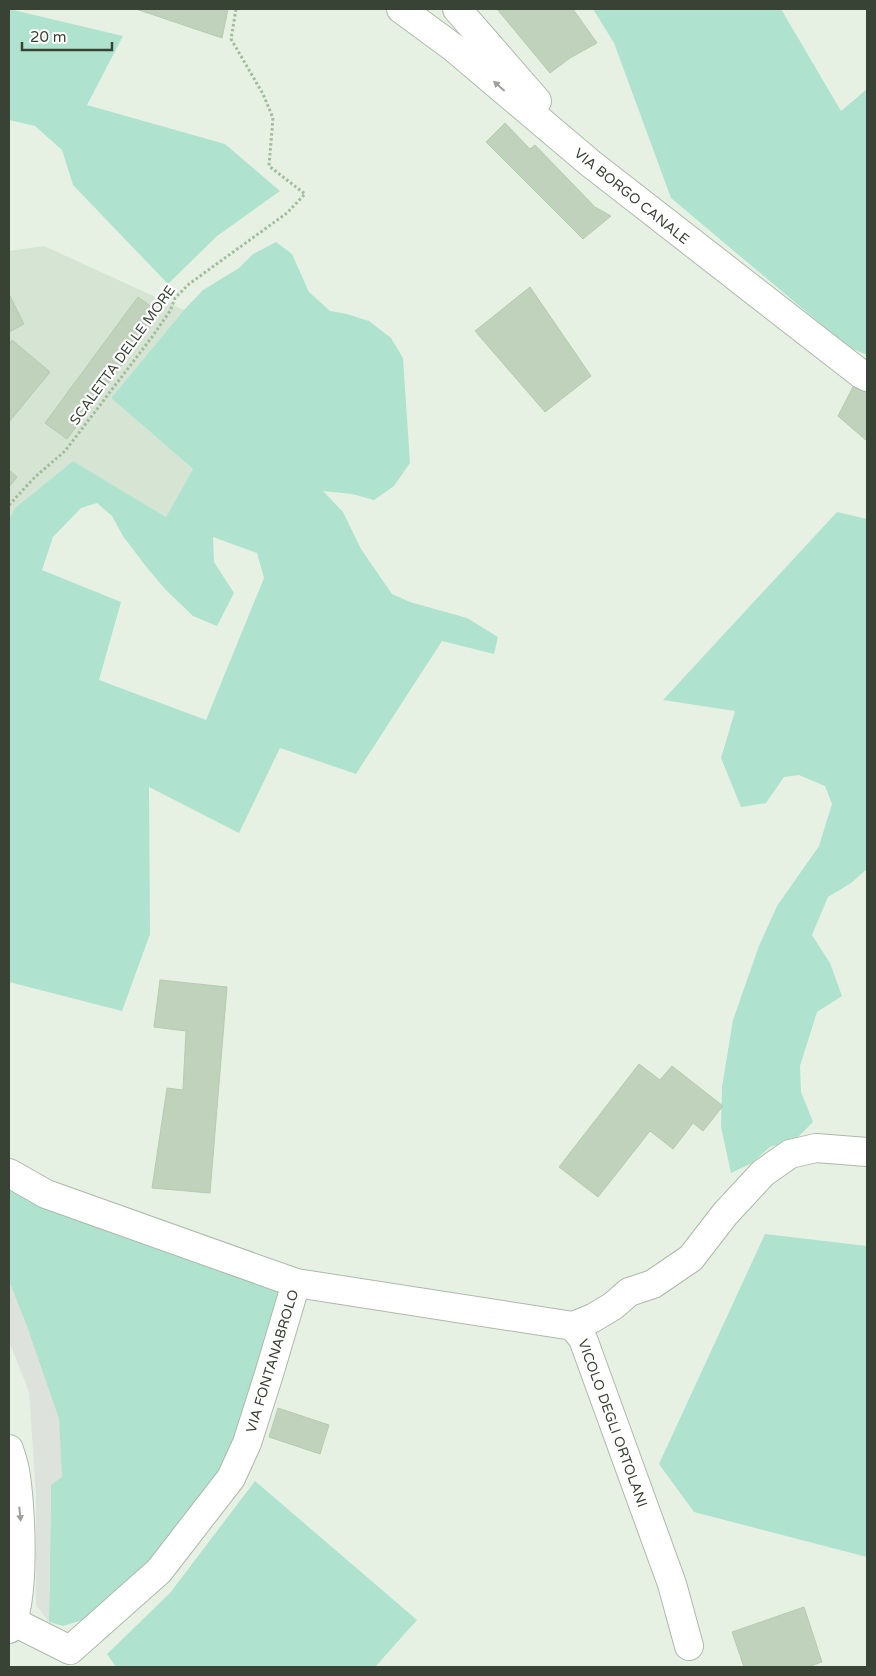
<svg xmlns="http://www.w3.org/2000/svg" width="876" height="1676" viewBox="0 0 876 1676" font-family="'Varela Round',sans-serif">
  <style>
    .residential { fill: #d5e4d3 }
    .green { fill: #afe3d0; fill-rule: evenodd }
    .parking { fill: #dee2dc }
    .building { fill: #c0d2bb; stroke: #b5ccae }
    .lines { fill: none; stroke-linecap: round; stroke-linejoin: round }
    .minor-casing { stroke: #abbba8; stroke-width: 30 }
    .path { stroke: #a0bc9a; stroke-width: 3; stroke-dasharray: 2.5 2.5; stroke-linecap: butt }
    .minor { stroke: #fff; stroke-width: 28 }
    .oneway { fill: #9ca19a }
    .labels { text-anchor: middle; stroke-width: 4.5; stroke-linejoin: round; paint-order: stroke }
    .street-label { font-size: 14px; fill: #384335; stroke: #fff }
  </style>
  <rect width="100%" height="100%" fill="#e6f1e4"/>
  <!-- residential -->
  <path class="residential" d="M 44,246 L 184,310 L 111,398 L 193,469 L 166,517 L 73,461 L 15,508 L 9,519 L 9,251 Z"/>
  <!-- green -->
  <g class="green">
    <path d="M 9,9 L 123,36 L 87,105 L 225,144 L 280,191 L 217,236 L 168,284 L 73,185 L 62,150 L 35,126 L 9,120 Z"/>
    <path d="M 593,9 L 781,9 L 841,111 L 867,89 L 867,355 L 848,347 L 671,198 L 614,43 Z"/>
    <path d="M 276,242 L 292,254 L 309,292 L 330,311 L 347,314 L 369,321 L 391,338 L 403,358 L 410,463 L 394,486 L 374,500 L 352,494 L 323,491 L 343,512 L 361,549 L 392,594 L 410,602 L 467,618 L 498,637 L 494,654 L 442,641 L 356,774 L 280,748 L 239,833 L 149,787 L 150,934 L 122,1011 L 9,982 L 9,519 L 15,508 L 73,461 L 166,517 L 193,469 L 111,398 L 184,310 L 203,290 L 239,268 L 253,254 ZM 97,503 L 112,516 L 123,536 L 144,564 L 165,589 L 193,616 L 217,626 L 234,593 L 214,562 L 213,537 L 257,553 L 264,578 L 206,720 L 99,680 L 121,602 L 42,570 L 53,537 L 81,508 Z"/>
    <path d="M 837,512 L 867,519 L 867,869 L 851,883 L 828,897 L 812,935 L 830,963 L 842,996 L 817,1012 L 800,1066 L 801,1092 L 813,1122 L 796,1139 L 770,1147 L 752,1163 L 731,1173 L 721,1127 L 722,1087 L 733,1020 L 759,946 L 777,906 L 819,846 L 832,804 L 825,786 L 799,775 L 784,777 L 766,803 L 741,807 L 721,758 L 735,711 L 663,700 Z"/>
    <path d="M 9,1179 L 278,1284 L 283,1296 L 255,1383 L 221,1472 L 133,1581 L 86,1619 L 63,1626 L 49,1622 L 51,1485 L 29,1332 L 9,1281 Z"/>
    <path d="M 765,1234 L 867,1246 L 867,1557 L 694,1512 L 659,1464 Z"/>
    <path d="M 255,1481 L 417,1620 L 375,1667 L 116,1667 L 107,1654 L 170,1593 Z"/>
  </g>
  <!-- parking -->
  <path class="parking" d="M 9,1281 L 29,1332 L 59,1419 L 62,1477 L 51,1485 L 49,1622 L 36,1605 L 36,1495 L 29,1392 L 9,1341 Z"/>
  <!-- building -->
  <g class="building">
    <path d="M 136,9 L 228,9 L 222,38 Z"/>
    <path d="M 497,9 L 573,9 L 597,43 L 570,58 L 550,73 Z"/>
    <path d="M 505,123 L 530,149 L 535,145 L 595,207 L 611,216 L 583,239 L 486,142 Z"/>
    <path d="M 530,287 L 591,376 L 545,412 L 475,331 Z"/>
    <path d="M 9,294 L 24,324 L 9,332 Z"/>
    <path d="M 138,297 L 160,313 L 67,439 L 45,423 Z"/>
    <path d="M 12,340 L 50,372 L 9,422 L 9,345 Z"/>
    <path d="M 855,383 L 867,390 L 867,441 L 838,416 Z"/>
    <path d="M 9,470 L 17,477 L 9,487 Z"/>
    <path d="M 160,980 L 227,987 L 210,1193 L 152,1188 L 167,1088 L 183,1090 L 186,1031 L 154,1027 Z"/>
    <path d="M 639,1064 L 660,1080 L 672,1066 L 723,1106 L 703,1131 L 693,1123 L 673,1149 L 650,1131 L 598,1197 L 559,1167 Z"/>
    <path d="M 278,1408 L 329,1425 L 320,1454 L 269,1437 Z"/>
    <path d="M 804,1607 L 822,1662 L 808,1667 L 744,1667 L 732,1632 Z"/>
  </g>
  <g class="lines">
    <!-- minor casing -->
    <g class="minor-casing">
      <g id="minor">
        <path d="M 401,9 L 454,48 L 590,163 L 861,374 L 867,377"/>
        <path d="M 457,9 L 537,101"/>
        <path d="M 9,1173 L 46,1194 L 296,1283 L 269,1374 L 247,1443 L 231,1478 L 159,1571 L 70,1650 L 14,1622"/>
        <path d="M 296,1283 L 573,1326 L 583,1339 L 672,1584 L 689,1646"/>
        <path d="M 573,1326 L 593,1318 L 613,1306 L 629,1292 L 653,1284 L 691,1258 L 725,1214 L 763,1173 L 790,1154 L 816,1148 L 867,1152"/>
        <path d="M 9,1449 C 11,1456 14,1463 15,1471 C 21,1502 26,1604 9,1629"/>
      </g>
    </g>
    <!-- path -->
    <path class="path" d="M 9,505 L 35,477 L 65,451 L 152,337 L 170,311 L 175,298 L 189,284 L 287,213 L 305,194 L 269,166 L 273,118 L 263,94 L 231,39 L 236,9"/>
    <!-- minor -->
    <use href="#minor" class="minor"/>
  </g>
  <!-- one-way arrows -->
  <defs><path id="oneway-solid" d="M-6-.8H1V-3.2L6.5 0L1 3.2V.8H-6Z" transform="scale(1.25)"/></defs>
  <g class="oneway">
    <use href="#oneway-solid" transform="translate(499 86) rotate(-139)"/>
    <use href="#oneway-solid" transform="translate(20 1514) rotate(84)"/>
  </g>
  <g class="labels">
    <!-- street labels -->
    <g class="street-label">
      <text transform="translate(632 196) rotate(39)" y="5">VIA BORGO CANALE</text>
      <text transform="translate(122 355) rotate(-54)" y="5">SCALETTA DELLE MORE</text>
      <text transform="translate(272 1361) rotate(-73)" y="5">VIA FONTANABROLO</text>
      <text transform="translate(613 1423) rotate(70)" y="5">VICOLO DEGLI ORTOLANI</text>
    </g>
  </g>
  <!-- border -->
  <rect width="876" height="1676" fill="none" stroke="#384335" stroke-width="20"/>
  <!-- scale -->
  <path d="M22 42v8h90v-8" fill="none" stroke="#384335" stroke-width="2.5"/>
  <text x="30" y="42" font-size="15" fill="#384335" stroke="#ffffff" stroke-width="4" paint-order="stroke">20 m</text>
</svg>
